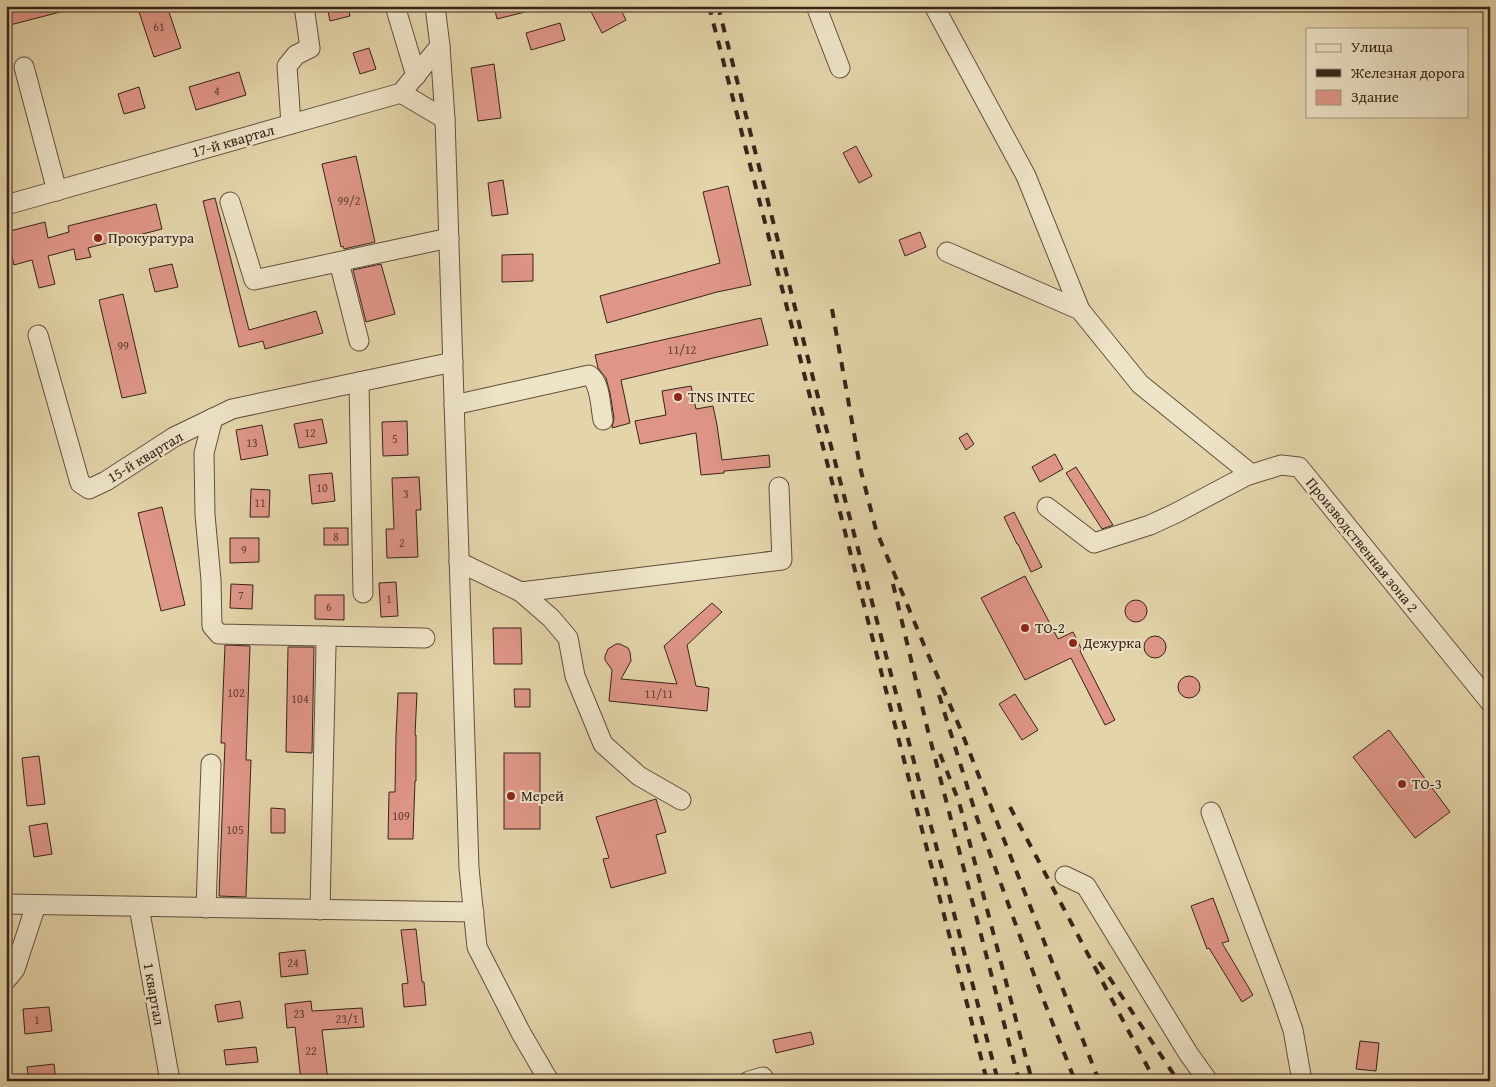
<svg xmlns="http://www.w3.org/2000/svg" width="1496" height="1087" viewBox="0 0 1496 1087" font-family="'Gentium Book Plus',serif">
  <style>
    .building { fill: #df9687; stroke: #37231a }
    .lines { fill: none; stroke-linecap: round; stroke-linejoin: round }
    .minor-casing { stroke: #624f3e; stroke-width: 21 }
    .minor { stroke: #ede3c7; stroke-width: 19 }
    .rail { stroke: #37231a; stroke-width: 4; stroke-dasharray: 9 9; stroke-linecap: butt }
    .poi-dot { fill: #8f2418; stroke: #ede3c7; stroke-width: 2 }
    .labels { text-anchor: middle; stroke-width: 4; stroke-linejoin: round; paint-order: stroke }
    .number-label { font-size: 12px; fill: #614035 }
    .street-label { font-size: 15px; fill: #37231a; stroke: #ede3c7 }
    .poi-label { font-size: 15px; fill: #37231a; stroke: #ede3c7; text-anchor: start }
  </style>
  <rect width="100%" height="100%" fill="#e3d4a9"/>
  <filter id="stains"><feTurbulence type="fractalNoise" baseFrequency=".004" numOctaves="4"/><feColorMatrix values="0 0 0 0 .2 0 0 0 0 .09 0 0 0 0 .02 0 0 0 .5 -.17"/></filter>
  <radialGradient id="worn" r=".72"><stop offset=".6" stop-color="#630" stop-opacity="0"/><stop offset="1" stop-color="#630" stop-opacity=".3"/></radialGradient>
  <!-- building -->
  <g class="building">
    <path d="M 6,6 L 67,6 L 68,10 L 6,26 Z"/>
    <path d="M 137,6 L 167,6 L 181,48 L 154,57 Z"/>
    <path d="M 327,6 L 348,6 L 350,16 L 330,21 Z"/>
    <path d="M 494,6 L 533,6 L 533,10 L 497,19 Z"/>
    <path d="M 588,6 L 619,6 L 626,20 L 602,33 Z"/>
    <path d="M 560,23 L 565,40 L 531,50 L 526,33 Z"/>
    <path d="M 369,48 L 376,69 L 360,74 L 353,53 Z"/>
    <path d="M 494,64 L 501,118 L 478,121 L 471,68 Z"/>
    <path d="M 239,72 L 246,95 L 196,110 L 189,87 Z"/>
    <path d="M 139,87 L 145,108 L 124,114 L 118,94 Z"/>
    <path d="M 856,146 L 872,176 L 859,183 L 843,153 Z"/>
    <path d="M 356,156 L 375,242 L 344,249 L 343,246 L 341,247 L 322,164 Z"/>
    <path d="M 503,180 L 508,214 L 492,216 L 488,183 Z"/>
    <path d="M 728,186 L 751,285 L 717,292 L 607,323 L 600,296 L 720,263 L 703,192 Z"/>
    <path d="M 215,198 L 249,330 L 316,311 L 323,333 L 265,349 L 263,341 L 239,347 L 203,201 Z"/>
    <path d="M 156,204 L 162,229 L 88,248 L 91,257 L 76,260 L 74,249 L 48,256 L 55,284 L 39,288 L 32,260 L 14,265 L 6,232 L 45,222 L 48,238 L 69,232 L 68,226 Z"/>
    <path d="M 920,232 L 926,247 L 905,256 L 899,240 Z"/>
    <path d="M 533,254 L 533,281 L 502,282 L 502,255 Z"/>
    <path d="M 172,264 L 178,287 L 155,292 L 149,269 Z"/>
    <path d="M 381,264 L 395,314 L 366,322 L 353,270 Z"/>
    <path d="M 123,294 L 146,393 L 122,398 L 99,300 Z"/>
    <path d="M 761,318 L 768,345 L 621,380 L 630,423 L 612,428 L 614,418 L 610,393 L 606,378 L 598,368 L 595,355 Z"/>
    <path d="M 691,386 L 696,409 L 713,406 L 717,425 L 722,460 L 769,455 L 770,467 L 724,471 L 724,473 L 701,475 L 696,433 L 640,444 L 635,421 L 666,415 L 662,391 Z"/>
    <path d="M 322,419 L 327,443 L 299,448 L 294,424 Z"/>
    <path d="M 407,421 L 408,455 L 383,456 L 382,422 Z"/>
    <path d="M 262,425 L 268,455 L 241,460 L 236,430 Z"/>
    <path d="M 967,433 L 974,444 L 966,450 L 959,438 Z"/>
    <path d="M 1055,454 L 1063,469 L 1040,482 L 1032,467 Z"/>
    <path d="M 1076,467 L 1113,525 L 1102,529 L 1066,473 Z"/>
    <path d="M 332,473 L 335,501 L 312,504 L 309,475 Z"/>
    <path d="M 419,477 L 421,510 L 416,510 L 418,557 L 387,558 L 386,529 L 394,529 L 392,478 Z"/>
    <path d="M 251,489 L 270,490 L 269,517 L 250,517 Z"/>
    <path d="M 162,507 L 185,605 L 161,611 L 138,513 Z"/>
    <path d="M 1014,512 L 1042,567 L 1031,572 L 1018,544 L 1017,544 L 1004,517 Z"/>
    <rect x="324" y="528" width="24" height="17"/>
    <path d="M 230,538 L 259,538 L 259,562 L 230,563 Z"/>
    <path d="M 1025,576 L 1058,639 L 1073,632 L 1082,650 L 1080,651 L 1115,720 L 1105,725 L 1071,658 L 1025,680 L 981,598 Z"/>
    <path d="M 396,582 L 398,616 L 381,617 L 379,583 Z"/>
    <path d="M 231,584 L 253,585 L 252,609 L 230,608 Z"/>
    <path d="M 315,595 L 344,595 L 344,620 L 315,619 Z"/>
    <circle cx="1136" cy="611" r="11"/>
    <path d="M 712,603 L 722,612 L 687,645 L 696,686 L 709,688 L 707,711 L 609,701 L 612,670 L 605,660 L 605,656 L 608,649 L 616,644 L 620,644 L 628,648 L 630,652 L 631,661 L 621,679 L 677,684 L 664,646 Z"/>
    <path d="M 493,628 L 521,628 L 522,664 L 494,664 Z"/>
    <circle cx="1155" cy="647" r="11"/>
    <path d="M 225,645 L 250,646 L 246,760 L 251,760 L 246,897 L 219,896 L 225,743 L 221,743 Z"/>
    <path d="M 288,647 L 314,647 L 312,753 L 286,752 Z"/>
    <circle cx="1189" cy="687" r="11"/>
    <path d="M 514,689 L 530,689 L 530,707 L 515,707 Z"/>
    <path d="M 398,693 L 417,693 L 415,735 L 416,735 L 416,781 L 415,781 L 413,839 L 388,839 L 389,792 L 395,792 L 396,735 Z"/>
    <path d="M 1015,694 L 1038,730 L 1022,740 L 999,704 Z"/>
    <path d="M 1389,730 L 1450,812 L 1415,838 L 1353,757 Z"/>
    <rect x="504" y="753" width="36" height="76"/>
    <path d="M 39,756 L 45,804 L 27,806 L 22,758 Z"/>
    <path d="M 656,799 L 666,832 L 656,835 L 666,873 L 611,888 L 603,859 L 609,858 L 596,817 Z"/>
    <path d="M 271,808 L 285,809 L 285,833 L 271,833 Z"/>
    <path d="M 47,823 L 52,854 L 34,857 L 29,826 Z"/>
    <path d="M 1213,898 L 1229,941 L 1222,943 L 1253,995 L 1242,1002 L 1209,948 L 1207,949 L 1191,906 Z"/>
    <path d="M 416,929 L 422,982 L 424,982 L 426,1005 L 404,1007 L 402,984 L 408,983 L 401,930 Z"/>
    <path d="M 305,950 L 308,974 L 281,977 L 279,953 Z"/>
    <path d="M 240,1001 L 243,1018 L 218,1022 L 215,1005 Z"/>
    <path d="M 311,1001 L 312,1011 L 362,1008 L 364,1027 L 322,1030 L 328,1081 L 301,1081 L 295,1027 L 287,1028 L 285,1004 Z"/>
    <path d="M 49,1007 L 52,1031 L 25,1034 L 23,1009 Z"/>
    <path d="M 811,1032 L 814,1044 L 776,1053 L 773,1040 Z"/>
    <path d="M 1360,1041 L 1379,1043 L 1376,1071 L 1356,1069 Z"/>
    <path d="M 256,1047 L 258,1062 L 226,1065 L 224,1050 Z"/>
    <path d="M 54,1064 L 56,1081 L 29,1081 L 27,1067 Z"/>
  </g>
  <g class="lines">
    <!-- minor casing -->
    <g class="minor-casing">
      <g id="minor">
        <path d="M 395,6 L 416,76"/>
        <path d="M 435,6 L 440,46 L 445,119 L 469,868 L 477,947 L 521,1033 L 549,1081"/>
        <path d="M 816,6 L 840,68"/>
        <path d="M 934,6 L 1026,176 L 1080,310"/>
        <path d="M 24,67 L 57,191"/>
        <path d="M 401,93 L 445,119"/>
        <path d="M 291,124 L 287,66 L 296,55 L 310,48 L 304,6"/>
        <path d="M 230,202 L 254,280 L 449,238"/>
        <path d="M 6,205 L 401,93 L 440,46"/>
        <path d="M 947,252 L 1080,310 L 1140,384 L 1251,474"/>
        <path d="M 339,262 L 359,341"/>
        <path d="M 38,335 L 80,483 L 89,489 L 106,481 L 174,437 L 232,409 L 453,362"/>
        <path d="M 359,382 L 363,593"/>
        <path d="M 454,405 L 589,375 C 601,383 600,406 603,420"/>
        <path d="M 213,418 L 204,453 L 205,515 L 211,580 L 212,626 L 219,634 L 324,636 L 326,646 L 320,910"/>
        <path d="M 1047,507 L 1094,543 L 1150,525 L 1176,513 L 1246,476 L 1281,465 L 1299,467 L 1490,702"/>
        <path d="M 459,562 L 521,592 L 782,560 L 779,487"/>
        <path d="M 521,592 L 551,618 L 568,638 L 575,676 L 603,744 L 639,776 L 681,800"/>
        <path d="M 324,636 L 425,638"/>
        <path d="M 1211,812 L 1282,998 L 1293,1030 L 1302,1081"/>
        <path d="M 1065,876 L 1086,886 L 1188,1053 L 1208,1081"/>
        <path d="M 6,904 L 474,912"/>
        <path d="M 139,907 L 170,1081"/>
        <path d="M 206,908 L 211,764"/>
        <path d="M 6,980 L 15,969 L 36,905"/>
        <path d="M 749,1081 L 763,1077"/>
      </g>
    </g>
    <!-- minor -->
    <use href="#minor" class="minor"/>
    <!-- rail -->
    <g class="rail">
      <path d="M 709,6 L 987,1081"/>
      <path d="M 718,6 L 812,374 L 998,1081"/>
      <path d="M 832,309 L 860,467 L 876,530 L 924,645 L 960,728 L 1099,1081"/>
      <path d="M 893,584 L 928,731 L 1019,1081"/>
      <path d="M 939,695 L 977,818 L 1037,983 L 1075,1081"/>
      <path d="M 940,754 L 959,802 L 1032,1081"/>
      <path d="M 1010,807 L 1155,1081"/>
      <path d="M 1099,962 L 1178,1081"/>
    </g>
  </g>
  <!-- markers -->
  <g class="poi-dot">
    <circle cx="98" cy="238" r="5"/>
    <circle cx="678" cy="397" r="5"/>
    <circle cx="1025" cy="628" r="5"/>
    <circle cx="1073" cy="643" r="5"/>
    <circle cx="1402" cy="784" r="5"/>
    <circle cx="511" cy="796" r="5"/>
  </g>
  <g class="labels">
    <!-- number labels -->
    <g class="number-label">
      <text x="159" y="31">61</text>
      <text x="217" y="95">4</text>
      <text x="349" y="205">99/2</text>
      <text x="123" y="350">99</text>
      <text x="682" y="354">11/12</text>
      <text x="310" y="437">12</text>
      <text x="395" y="443">5</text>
      <text x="252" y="447">13</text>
      <text x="322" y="492">10</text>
      <text x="406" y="498">3</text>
      <text x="260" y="507">11</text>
      <text x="336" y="541">8</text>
      <text x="402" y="547">2</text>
      <text x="244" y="554">9</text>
      <text x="241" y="600">7</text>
      <text x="389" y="603">1</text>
      <text x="329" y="611">6</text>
      <text x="236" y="697">102</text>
      <text x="659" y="698">11/11</text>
      <text x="300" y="703">104</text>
      <text x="401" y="820">109</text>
      <text x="235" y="834">105</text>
      <text x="293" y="967">24</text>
      <text x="299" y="1018">23</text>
      <text x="347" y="1023">23/1</text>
      <text x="37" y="1024">1</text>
      <text x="311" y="1055">22</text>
    </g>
    <!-- street labels -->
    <g class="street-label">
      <text transform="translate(233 141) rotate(-16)" y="5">17-й квартал</text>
      <text transform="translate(145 457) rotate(-31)" y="5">15-й квартал</text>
      <text transform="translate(1362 545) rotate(51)" y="5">Производственная зона 2</text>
      <text transform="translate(154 994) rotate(80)" y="5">1 квартал</text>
    </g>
    <!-- poi labels -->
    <g class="poi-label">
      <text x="108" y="243">Прокуратура</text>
      <text x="688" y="402">TNS INTEC</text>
      <text x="1035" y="633">ТО-2</text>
      <text x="1083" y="648">Дежурка</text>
      <text x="1412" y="789">ТО-3</text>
      <text x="521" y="801">Мерей</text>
    </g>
  </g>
  <!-- margin -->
  <rect width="1496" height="1087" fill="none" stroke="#e3d4a9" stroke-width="25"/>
  <rect x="8" y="8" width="1481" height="1072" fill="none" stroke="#37231a" stroke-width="2.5"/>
  <rect x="12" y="12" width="1471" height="1062" fill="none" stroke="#37231a"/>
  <!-- legend -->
  <rect x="1306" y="28" width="162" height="90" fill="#ede3c7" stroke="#a49682"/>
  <rect x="1316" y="44" width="25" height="8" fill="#ede3c7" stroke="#a49682"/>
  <text x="1351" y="52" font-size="15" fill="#37231a">Улица</text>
  <rect x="1316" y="69" width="25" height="8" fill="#37231a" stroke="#a49682"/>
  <text x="1351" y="78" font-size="15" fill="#37231a">Железная дорога</text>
  <rect x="1316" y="90" width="25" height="15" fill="#df9687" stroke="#a49682"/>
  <text x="1351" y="102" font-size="15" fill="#37231a">Здание</text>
  <rect width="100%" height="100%" filter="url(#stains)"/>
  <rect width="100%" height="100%" fill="url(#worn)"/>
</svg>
